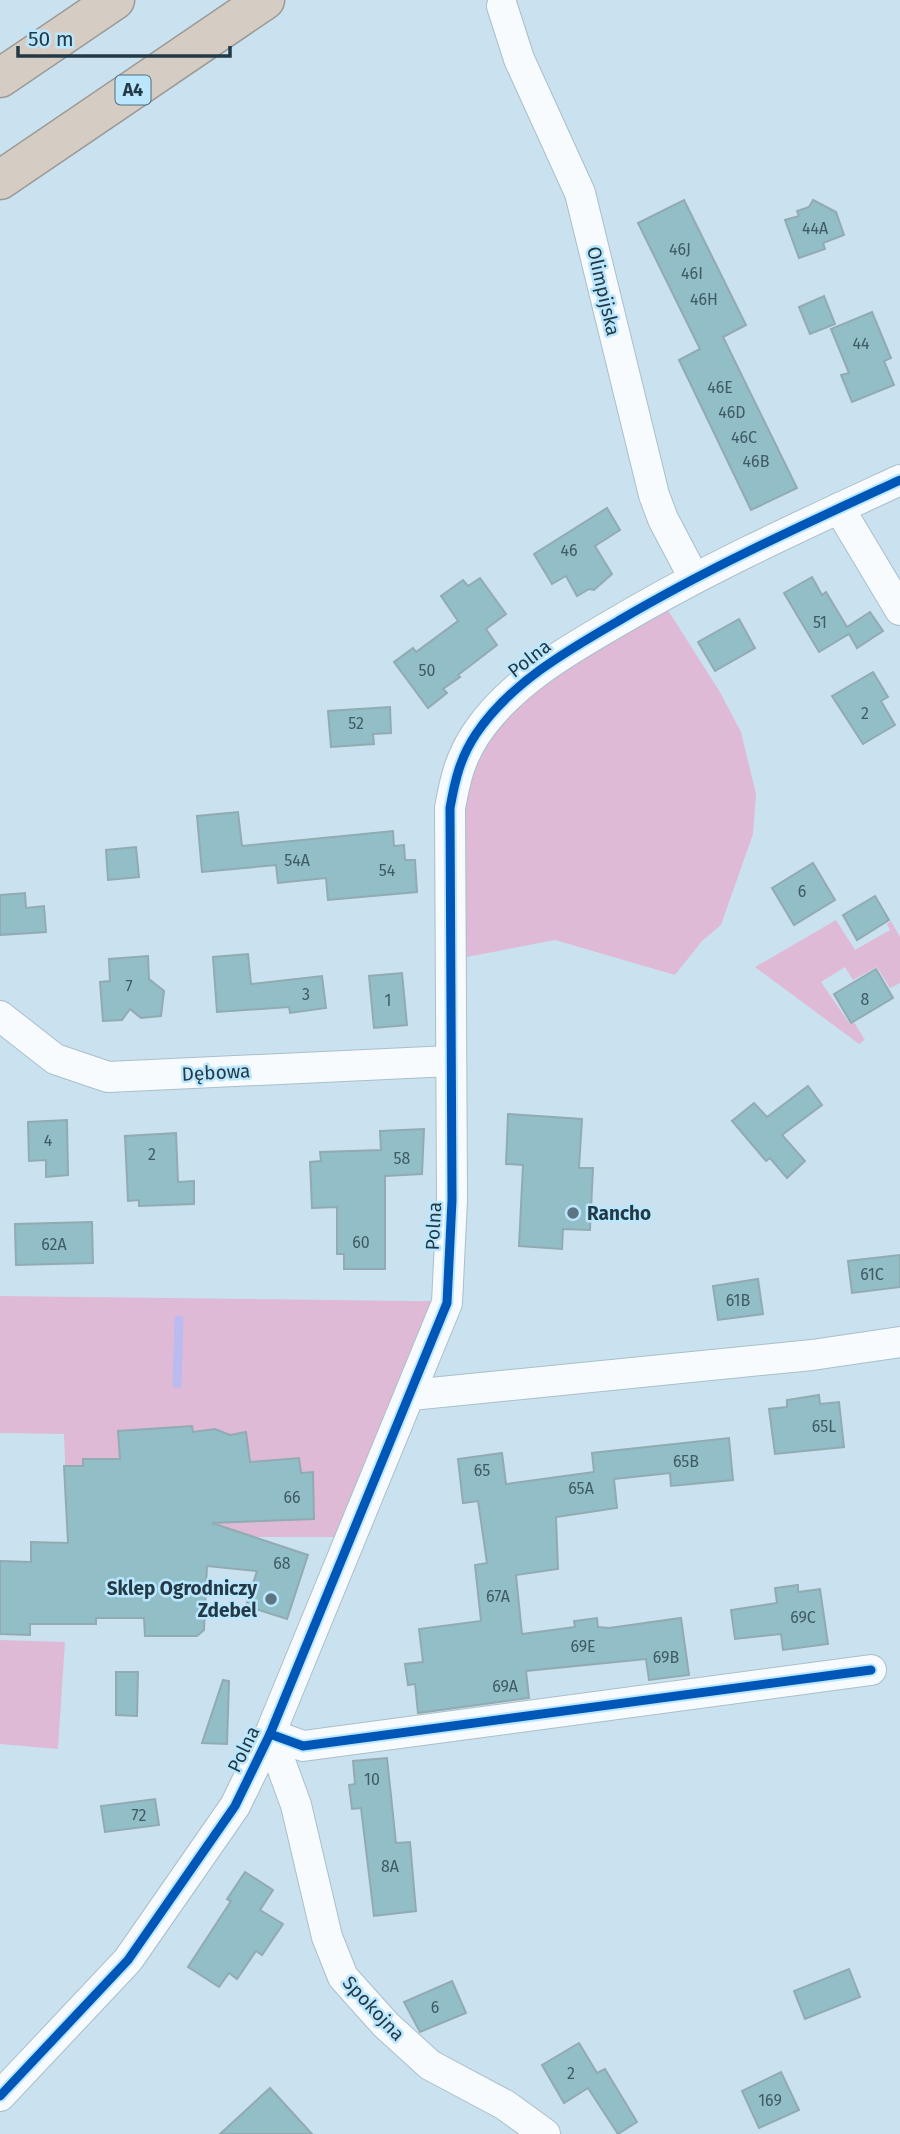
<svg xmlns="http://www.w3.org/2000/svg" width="900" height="2134" viewBox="0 0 900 2134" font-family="'Fira Sans',sans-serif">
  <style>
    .green { fill: #dfbad6 }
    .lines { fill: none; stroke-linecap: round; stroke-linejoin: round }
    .stream { stroke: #bbbbef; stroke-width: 9 }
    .building { fill: #92bec8; stroke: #92aab2; stroke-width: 2 }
    .street-casing { stroke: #a9bfca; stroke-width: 32 }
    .highway-casing { stroke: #9b9a96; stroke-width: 41 }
    .street { stroke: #f7fbfd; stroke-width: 30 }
    .highway { stroke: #d5ccc4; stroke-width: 38 }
    .cycleway-casing { stroke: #bbe7fe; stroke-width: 13 }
    .cycleway { stroke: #0057b8; stroke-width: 9 }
    .poi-dot { fill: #5d7581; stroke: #bbe7fe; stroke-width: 2.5 }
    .labels { text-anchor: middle; stroke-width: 5; stroke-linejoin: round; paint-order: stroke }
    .number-label { font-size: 16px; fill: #3f5b66 }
    .shield { fill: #bbe7fe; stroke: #516e7d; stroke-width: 2 }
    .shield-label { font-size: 18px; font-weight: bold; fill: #233a46 }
    .street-label { font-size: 19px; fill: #233a46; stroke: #bbe7fe }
    .poi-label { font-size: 19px; font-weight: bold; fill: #233a46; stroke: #bbe7fe; text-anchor: start }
  </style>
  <rect width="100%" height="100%" fill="#cae2ef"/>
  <!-- green -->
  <g class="green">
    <path d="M 664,604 L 720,692 L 741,732 L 756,794 L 753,834 L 721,925 L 702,941 L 675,975 L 555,940 L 467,957 C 460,890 452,814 478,751 C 499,699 616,635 664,604 Z"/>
    <path d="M 836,920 L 855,950 L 890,930 L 887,924 L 891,921 L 900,937 L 900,983 L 890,988 L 877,967 L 853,980 L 845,967 L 821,982 L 850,1024 L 854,1022 L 865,1040 L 859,1044 L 755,967 Z"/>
    <path d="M 0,1296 L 411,1301 L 432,1301 L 431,1313 L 342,1537 L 106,1537 L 99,1540 L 68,1540 L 64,1434 L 0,1433 Z"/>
    <path d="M 0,1640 L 65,1642 L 58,1749 L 0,1744 Z"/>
  </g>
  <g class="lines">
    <!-- stream -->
    <path class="stream" d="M 177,1384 L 179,1320"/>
  </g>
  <!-- building -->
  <g class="building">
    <path d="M 684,200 L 746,325 L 723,337 L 797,488 L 751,510 L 679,360 L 700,349 L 638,223 Z"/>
    <path d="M 813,200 L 836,212 L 844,235 L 823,243 L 825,249 L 799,258 L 785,220 L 799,216 L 797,211 L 809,207 Z"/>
    <path d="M 824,296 L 835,324 L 810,334 L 799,307 Z"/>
    <path d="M 872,312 L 891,358 L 884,361 L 894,385 L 852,402 L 841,375 L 849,373 L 831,329 Z"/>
    <path d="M 607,508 L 620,530 L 595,546 L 612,574 L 594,590 L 589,589 L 577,596 L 566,576 L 552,584 L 534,554 Z"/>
    <path d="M 812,577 L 822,595 L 826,592 L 847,627 L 870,612 L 883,631 L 857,648 L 849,634 L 819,652 L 784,593 Z"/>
    <path d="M 480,578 L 506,614 L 486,629 L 497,645 L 458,675 L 460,677 L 443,689 L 447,693 L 428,708 L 394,662 L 413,648 L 416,652 L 458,621 L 441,596 L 463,580 L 468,586 Z"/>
    <path d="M 739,619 L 755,648 L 715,671 L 698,642 Z"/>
    <path d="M 873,672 L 888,697 L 881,701 L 895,725 L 863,744 L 832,696 Z"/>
    <path d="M 390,707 L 391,733 L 373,734 L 374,744 L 331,747 L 328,711 Z"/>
    <path d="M 238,812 L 242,846 L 393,831 L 394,846 L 404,845 L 405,860 L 415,860 L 417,892 L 328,900 L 326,878 L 278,883 L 276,865 L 202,872 L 197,816 Z"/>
    <path d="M 136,847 L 139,877 L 108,880 L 106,850 Z"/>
    <path d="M 813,863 L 835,900 L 794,925 L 772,888 Z"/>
    <path d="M 25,893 L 26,908 L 44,906 L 46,932 L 0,935 L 0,895 Z"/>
    <path d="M 875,896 L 889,920 L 857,940 L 843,915 Z"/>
    <path d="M 248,954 L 251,984 L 322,976 L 326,1008 L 290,1013 L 289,1007 L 217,1012 L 213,957 Z"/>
    <path d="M 148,956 L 149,979 L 164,991 L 161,1016 L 141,1018 L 130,1009 L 122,1020 L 103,1021 L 100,982 L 110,981 L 109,959 Z"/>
    <path d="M 876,969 L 893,998 L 851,1023 L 834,994 Z"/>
    <path d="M 402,973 L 407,1025 L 374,1028 L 369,976 Z"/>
    <path d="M 808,1086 L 822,1105 L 782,1135 L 805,1161 L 787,1178 L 770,1158 L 766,1161 L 732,1121 L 754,1103 L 767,1117 Z"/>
    <path d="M 508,1114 L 582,1119 L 579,1168 L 593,1168 L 590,1230 L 563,1229 L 562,1249 L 519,1246 L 523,1165 L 506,1164 Z"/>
    <path d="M 67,1120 L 68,1175 L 46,1177 L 46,1160 L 29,1161 L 28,1122 Z"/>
    <path d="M 424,1129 L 422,1174 L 385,1176 L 385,1269 L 344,1269 L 344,1254 L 337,1254 L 337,1207 L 312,1208 L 310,1162 L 321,1161 L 320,1152 L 381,1150 L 380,1131 Z"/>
    <path d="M 176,1133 L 178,1182 L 194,1181 L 194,1204 L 139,1206 L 139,1200 L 128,1201 L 125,1136 Z"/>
    <path d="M 92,1222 L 93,1263 L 16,1265 L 15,1224 Z"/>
    <path d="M 900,1255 L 900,1287 L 852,1293 L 848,1261 Z"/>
    <path d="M 758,1279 L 763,1314 L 718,1320 L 713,1286 Z"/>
    <path d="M 819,1395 L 820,1404 L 839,1402 L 844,1447 L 775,1454 L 769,1409 L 787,1407 L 787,1400 Z"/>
    <path d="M 192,1426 L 193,1432 L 215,1429 L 230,1435 L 246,1432 L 250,1462 L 299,1458 L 301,1473 L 313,1472 L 314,1519 L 212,1523 L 308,1555 L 287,1619 L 246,1606 L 257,1571 L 207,1566 L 204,1630 L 197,1636 L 145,1636 L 144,1618 L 96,1618 L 96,1624 L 30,1624 L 30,1635 L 0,1634 L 0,1561 L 31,1562 L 31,1542 L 68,1543 L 64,1466 L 83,1466 L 83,1459 L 120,1459 L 118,1431 Z"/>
    <path d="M 729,1438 L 733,1480 L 671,1486 L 670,1473 L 614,1479 L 617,1508 L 556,1517 L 558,1569 L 516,1575 L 522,1634 L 575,1627 L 574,1621 L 597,1618 L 598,1627 L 609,1628 L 681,1618 L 689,1675 L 649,1680 L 646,1659 L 526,1671 L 529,1698 L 418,1713 L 415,1684 L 408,1685 L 405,1664 L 423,1662 L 419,1629 L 481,1621 L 475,1565 L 487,1563 L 478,1501 L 463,1503 L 458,1459 L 502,1453 L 506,1484 L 594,1472 L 592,1453 Z"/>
    <path d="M 798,1585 L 798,1592 L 820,1589 L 828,1644 L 783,1650 L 781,1634 L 735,1639 L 731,1610 L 777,1603 L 775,1588 Z"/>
    <path d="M 116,1672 L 138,1672 L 137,1716 L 116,1715 Z"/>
    <path d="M 223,1680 L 229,1681 L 227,1744 L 202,1743 Z"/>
    <path d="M 387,1758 L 396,1843 L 410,1842 L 416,1911 L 374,1916 L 361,1808 L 352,1809 L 349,1785 L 355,1784 L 353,1761 Z"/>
    <path d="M 155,1799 L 159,1825 L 105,1832 L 101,1806 Z"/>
    <path d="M 245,1872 L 273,1890 L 260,1910 L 283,1924 L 262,1955 L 256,1951 L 237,1979 L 229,1973 L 219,1987 L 188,1967 L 231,1901 L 227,1899 Z"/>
    <path d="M 849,1969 L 860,1997 L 805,2019 L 794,1991 Z"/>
    <path d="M 452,1981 L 466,2013 L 420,2032 L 404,2002 Z"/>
    <path d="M 579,2043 L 597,2073 L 605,2069 L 637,2122 L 618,2134 L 588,2088 L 564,2103 L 542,2065 Z"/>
    <path d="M 781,2072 L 799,2110 L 759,2128 L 742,2091 Z"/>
    <path d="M 270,2088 L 312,2134 L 220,2134 Z"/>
  </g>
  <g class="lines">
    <!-- street casing -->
    <g class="street-casing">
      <g id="street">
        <path d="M 502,6 L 519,59 L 580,193 L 654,495 L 663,519 L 694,578"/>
        <path d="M 839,508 L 900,610"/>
        <path d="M 0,1016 L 55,1059 L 108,1077 L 450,1061"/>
        <path d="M 411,1395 L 812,1355 L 900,1342"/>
        <path d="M 270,1734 L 303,1746 L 871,1670"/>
        <path d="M 270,1734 L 296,1805 L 327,1937 L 343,1977 L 386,2025 L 430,2065 L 505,2105 L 545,2134"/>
        <path d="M 0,2096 L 128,1960 L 235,1806 L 270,1734 L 447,1303 L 452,1200 L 450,808 C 455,780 460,758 476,734 C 510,683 568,650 620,620 C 710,567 805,524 900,480"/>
      </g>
    </g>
    <!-- highway casing -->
    <g class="highway-casing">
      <g id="highway">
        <path d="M 0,78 L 115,0"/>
        <path d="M 0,180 L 265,0"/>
      </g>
    </g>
    <!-- street -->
    <use href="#street" class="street"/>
    <!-- highway -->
    <use href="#highway" class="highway"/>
    <!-- cycleway casing -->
    <g class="cycleway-casing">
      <g id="cycleway">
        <path d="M 270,1734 L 303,1746 L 871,1670"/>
        <path d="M 0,2096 L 128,1960 L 235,1806 L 270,1734 L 447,1303 L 452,1200 L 450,808 C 455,780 460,758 476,734 C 510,683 568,650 620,620 C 710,567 805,524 900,480"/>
      </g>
    </g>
    <!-- cycleway -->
    <use href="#cycleway" class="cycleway"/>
  </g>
  <!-- markers -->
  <g class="poi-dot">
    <circle cx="573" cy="1213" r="7"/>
    <circle cx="271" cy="1599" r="7"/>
  </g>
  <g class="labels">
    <!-- number labels -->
    <g class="number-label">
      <text x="815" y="234">44A</text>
      <text x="680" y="255">46J</text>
      <text x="692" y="279">46I</text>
      <text x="704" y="305">46H</text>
      <text x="861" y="349">44</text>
      <text x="720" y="393">46E</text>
      <text x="732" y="418">46D</text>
      <text x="744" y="443">46C</text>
      <text x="756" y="467">46B</text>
      <text x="569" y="556">46</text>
      <text x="820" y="628">51</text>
      <text x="427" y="676">50</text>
      <text x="865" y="719">2</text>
      <text x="356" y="729">52</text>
      <text x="297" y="866">54A</text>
      <text x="387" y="876">54</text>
      <text x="802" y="897">6</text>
      <text x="129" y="992">7</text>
      <text x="306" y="1000">3</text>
      <text x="865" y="1005">8</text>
      <text x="388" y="1006">1</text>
      <text x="48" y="1146">4</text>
      <text x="152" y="1160">2</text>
      <text x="402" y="1164">58</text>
      <text x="361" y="1248">60</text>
      <text x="54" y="1250">62A</text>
      <text x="872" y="1280">61C</text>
      <text x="738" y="1306">61B</text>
      <text x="824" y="1432">65L</text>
      <text x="686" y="1467">65B</text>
      <text x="482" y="1476">65</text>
      <text x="581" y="1494">65A</text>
      <text x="292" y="1503">66</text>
      <text x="282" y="1569">68</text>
      <text x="498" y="1602">67A</text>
      <text x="803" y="1623">69C</text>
      <text x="583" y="1652">69E</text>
      <text x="666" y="1663">69B</text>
      <text x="505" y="1692">69A</text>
      <text x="372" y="1785">10</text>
      <text x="139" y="1821">72</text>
      <text x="390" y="1872">8A</text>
      <text x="435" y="2013">6</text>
      <text x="571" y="2079">2</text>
      <text x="770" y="2106">169</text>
    </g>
    <!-- shield labels -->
    <rect class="shield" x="115.5" y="75.5" width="35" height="29" rx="5"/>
    <g class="shield-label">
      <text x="133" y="96">A4</text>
    </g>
    <!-- street labels -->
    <g class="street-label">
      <text transform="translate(604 291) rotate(77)" y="7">Olimpijska</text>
      <text transform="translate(529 658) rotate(-38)" y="7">Polna</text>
      <text transform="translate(216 1072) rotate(-3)" y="7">Dębowa</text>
      <text transform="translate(433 1226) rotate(-87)" y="7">Polna</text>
      <text transform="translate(243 1749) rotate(-64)" y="7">Polna</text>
      <text transform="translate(374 2008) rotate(47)" y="7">Spokojna</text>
    </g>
    <!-- poi labels -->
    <g class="poi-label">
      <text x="587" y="1220">Rancho</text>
      <text x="257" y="1595" text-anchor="end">Sklep Ogrodniczy<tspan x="257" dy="22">Zdebel</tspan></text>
    </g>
  </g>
  <!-- scale -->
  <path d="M18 46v10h212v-10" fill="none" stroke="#233a46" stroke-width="3.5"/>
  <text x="28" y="46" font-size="21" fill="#233a46" stroke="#bbe7fe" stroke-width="5" paint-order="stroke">50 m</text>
</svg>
